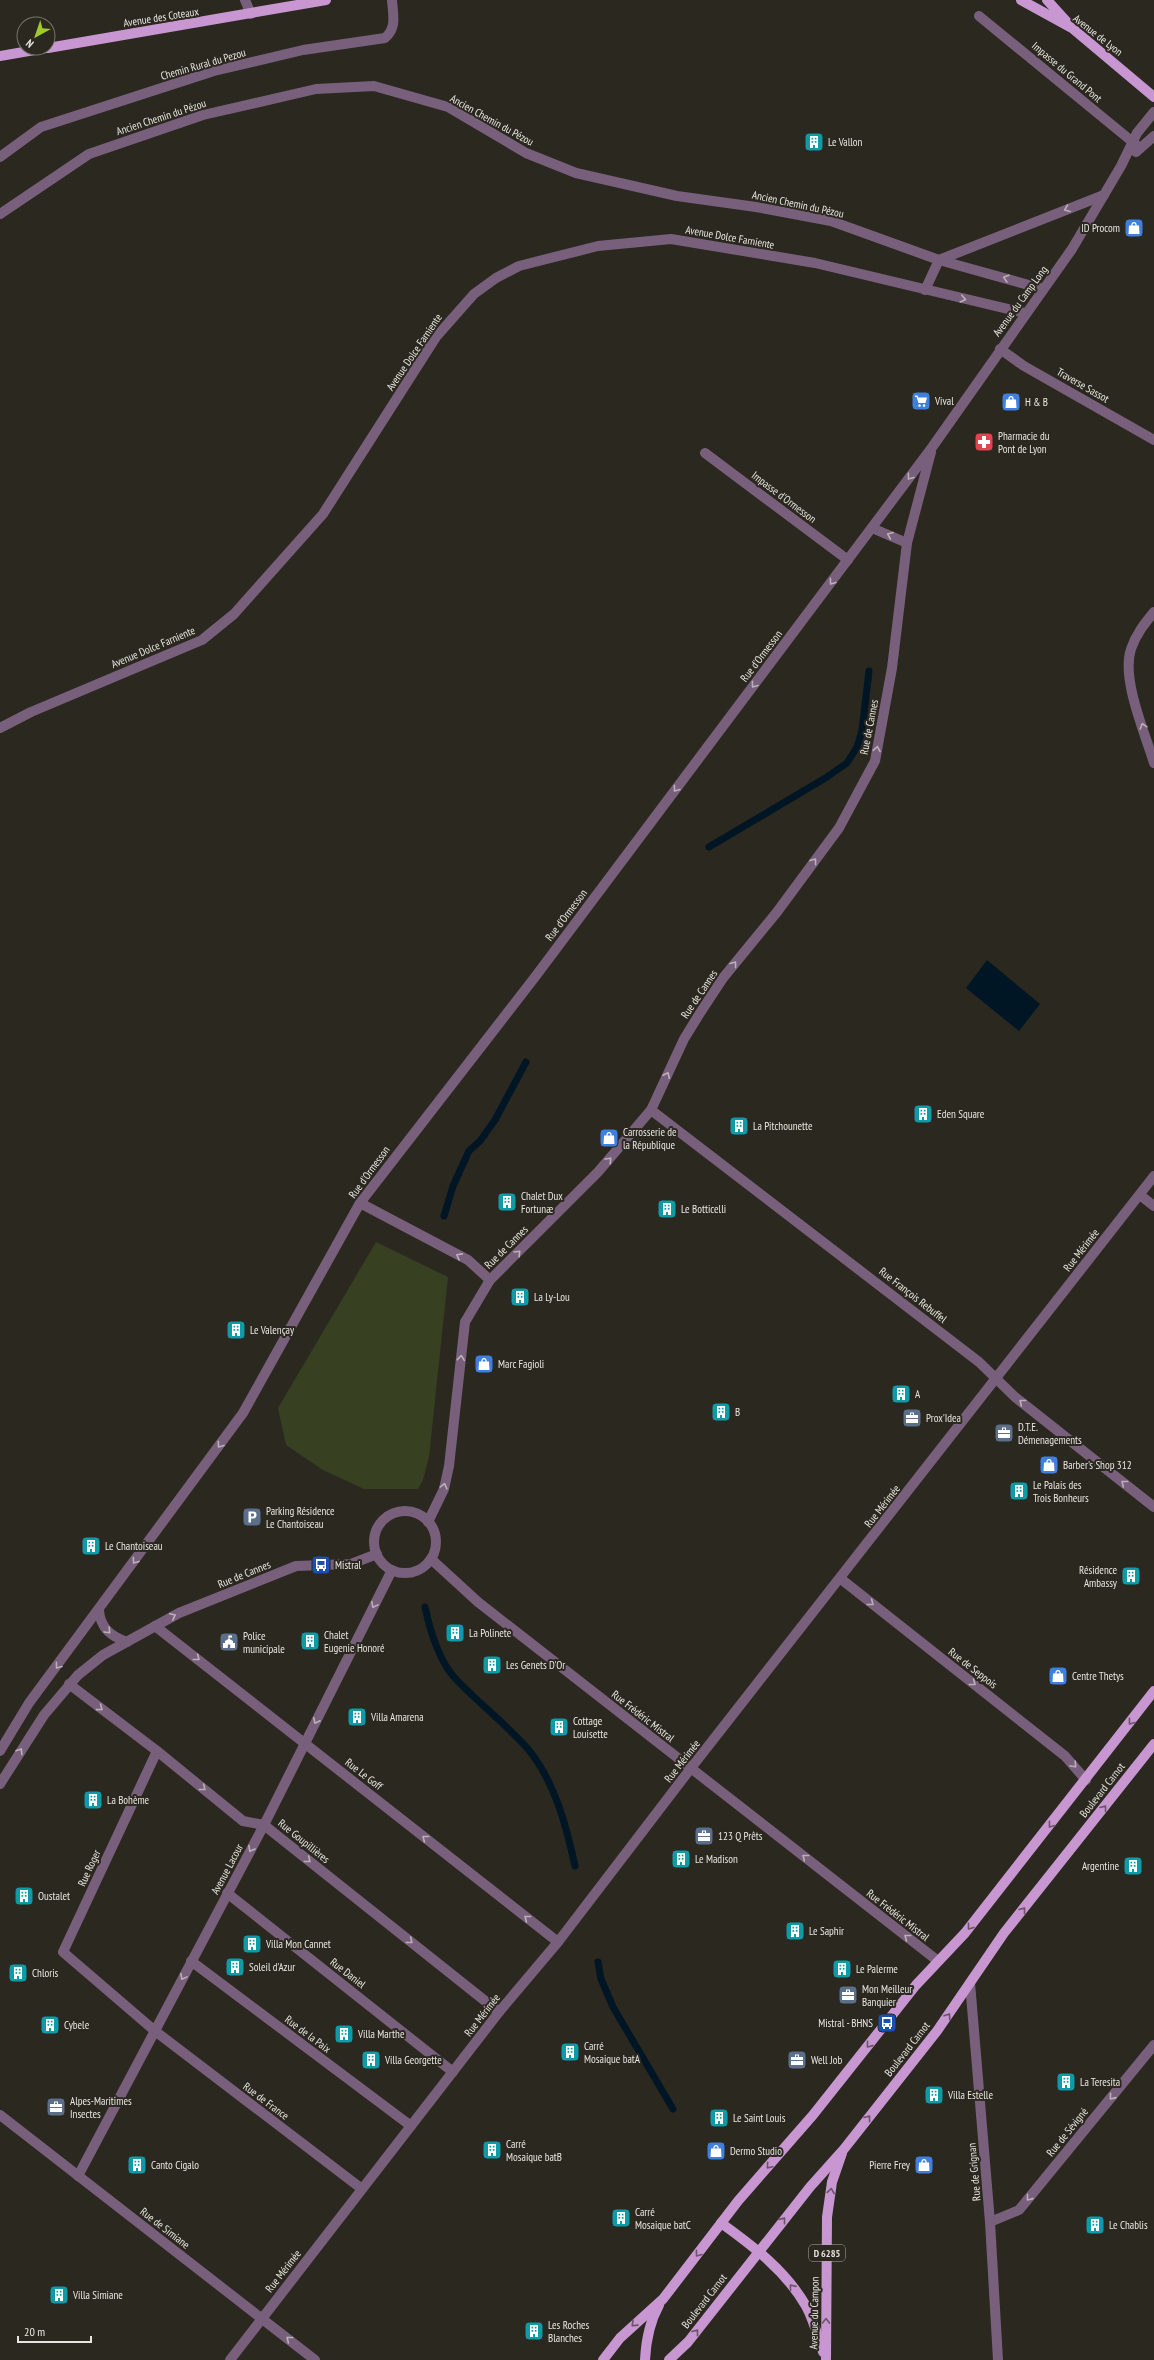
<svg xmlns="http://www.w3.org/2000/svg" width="1154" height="2360" viewBox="0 0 1154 2360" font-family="'PT Sans Narrow',sans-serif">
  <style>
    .green { fill: #374021 }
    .water { fill: #001625 }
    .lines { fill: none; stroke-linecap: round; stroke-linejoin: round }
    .stream { stroke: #001625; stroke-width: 7 }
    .minor { stroke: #78607c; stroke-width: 10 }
    .major { stroke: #c896d1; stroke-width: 10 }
    .oneway { stroke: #bbb0b8 }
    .oneway2 { stroke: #6a5466 }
    .labels { text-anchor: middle; stroke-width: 4; stroke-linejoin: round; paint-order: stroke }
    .shield { fill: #2b281f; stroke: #afaca6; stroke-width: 1 }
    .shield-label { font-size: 10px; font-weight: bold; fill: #e8e5e0 }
    .street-label { font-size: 11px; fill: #e8e5e0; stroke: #2b281f }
    .poi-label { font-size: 11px; fill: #e8e5e0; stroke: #2b281f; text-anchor: start }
  </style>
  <rect width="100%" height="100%" fill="#2b281f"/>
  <!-- green -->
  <path class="green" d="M 376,1242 L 448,1277 L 429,1457 L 423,1480 L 418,1489 L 364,1489 L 323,1470 L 286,1445 L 278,1408 Z"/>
  <!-- water -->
  <path class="water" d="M 987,960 L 1040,1004 L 1019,1031 L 966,988 Z"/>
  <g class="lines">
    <!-- stream -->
    <g class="stream">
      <path d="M 709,847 L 827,777 L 847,763 L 857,747 L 862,731 L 869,671"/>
      <path d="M 444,1216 L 453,1186 L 469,1151 L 480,1141 L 495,1120 L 526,1062"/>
      <path d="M 425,1607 C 430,1630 438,1659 454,1677 C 477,1702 505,1723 528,1749 C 555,1782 566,1825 575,1866"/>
      <path d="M 598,1962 L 601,1979 L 613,2007 L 673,2109"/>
    </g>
    <!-- minor -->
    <g class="minor">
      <path d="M 245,0 L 251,14"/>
      <path d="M 979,16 L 1140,148"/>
      <path d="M 1136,152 L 1154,136"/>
      <path d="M 0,157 L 41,127 L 214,71 L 303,50 L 385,38 C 397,28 393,15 392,0"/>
      <path d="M 0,214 L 89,154 L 203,115 L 316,89 L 374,86 L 448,107 L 526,153 L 576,173 L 677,196 L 756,207 L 831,221 L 939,260 L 1043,289"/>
      <path d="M 939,260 L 1104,195"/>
      <path d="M 925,290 L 939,260"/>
      <path d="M 1000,349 L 1024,366 L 1154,440"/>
      <path d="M 705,453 L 848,560"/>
      <path d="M 872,528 L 907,543"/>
      <path d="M 1154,612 C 1145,623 1136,634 1131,649 C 1121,679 1145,733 1154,763"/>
      <path d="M 0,728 L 31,712 L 202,640 L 234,614 L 323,514 L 436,337 L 474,294 L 496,278 L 519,266 L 598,246 L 671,239 L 815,263 L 1025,313"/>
      <path d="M 651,1110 L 979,1362 L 1015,1397 L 1154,1507"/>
      <path d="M 1140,1195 L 1154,1206"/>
      <path d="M 360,1203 L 468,1260 L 490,1280"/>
      <circle cx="405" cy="1542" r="31"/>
      <path d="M 428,1522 L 444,1489 L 449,1466 L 465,1322 L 490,1280 L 598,1172 L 651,1110 L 684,1039 L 700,1013 L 723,978 L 777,912 L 839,828 L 875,761 L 892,668 L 907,543 L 931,452"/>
      <path d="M 431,1559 L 478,1602 L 938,1961"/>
      <path d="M 841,1579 L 1065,1756 L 1086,1780"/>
      <path d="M 99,1611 C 101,1629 111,1636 127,1642"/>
      <path d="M 155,1626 L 558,1942"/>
      <path d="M 69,1684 L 157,1751 L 243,1821 L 264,1825 L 499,2012"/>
      <path d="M 0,1751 L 29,1703 L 243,1413 L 360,1203 L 535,977 L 933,446 L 1072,249 L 1121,166 L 1137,133 L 1154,112"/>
      <path d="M 157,1751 L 63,1952 L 155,2031 L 362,2189"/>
      <path d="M 0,1784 L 44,1715 L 78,1675 L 103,1655 L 179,1613 L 296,1566 L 351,1564 L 377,1554"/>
      <path d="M 227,1893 L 453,2072"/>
      <path d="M 191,1961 L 411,2126"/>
      <path d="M 970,1983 L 990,2222 L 998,2360"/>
      <path d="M 0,2115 L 315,2360"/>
      <path d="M 78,2176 L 264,1825 L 392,1570"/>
      <path d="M 990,2222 L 1019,2210 L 1154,2045"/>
      <path d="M 230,2360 L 499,2012 L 558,1942 L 691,1768 L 1154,1176"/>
    </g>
    <!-- major -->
    <g class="major">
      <path d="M 1021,0 L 1072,28 L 1154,97"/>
      <path d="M 1047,0 L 1067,22"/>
      <path d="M 48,48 L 326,0"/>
      <path d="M 0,56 L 46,48"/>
      <path d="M 721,2223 C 753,2246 786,2271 806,2306 C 814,2321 818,2337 823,2352"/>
      <path d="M 603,2360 L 620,2338 L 663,2299 L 738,2201 L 813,2115 L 916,1985 L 965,1933 L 1154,1691"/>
      <path d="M 645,2360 C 646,2340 649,2323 659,2305"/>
      <path d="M 669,2360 L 688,2342 L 810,2187 L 844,2149 L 937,2031 L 1004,1933 L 1154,1744"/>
      <path d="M 826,2360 L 827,2217 L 832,2182 L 842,2153"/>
    </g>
  </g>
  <!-- one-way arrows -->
  <defs><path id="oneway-chevron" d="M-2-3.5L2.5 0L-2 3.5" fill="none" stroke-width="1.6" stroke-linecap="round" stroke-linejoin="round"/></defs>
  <g class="oneway">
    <use href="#oneway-chevron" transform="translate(1067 209) rotate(159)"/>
    <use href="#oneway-chevron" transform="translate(1006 278) rotate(-164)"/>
    <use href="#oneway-chevron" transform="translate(963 299) rotate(13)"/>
    <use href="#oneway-chevron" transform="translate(910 477) rotate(127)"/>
    <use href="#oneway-chevron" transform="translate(890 535) rotate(-157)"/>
    <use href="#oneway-chevron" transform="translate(832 582) rotate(127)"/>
    <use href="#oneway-chevron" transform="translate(754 685) rotate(127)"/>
    <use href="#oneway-chevron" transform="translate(1143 726) rotate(-107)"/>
    <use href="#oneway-chevron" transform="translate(877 749) rotate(-80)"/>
    <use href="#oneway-chevron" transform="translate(676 789) rotate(127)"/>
    <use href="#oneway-chevron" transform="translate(814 861) rotate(-53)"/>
    <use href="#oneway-chevron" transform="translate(734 964) rotate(-53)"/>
    <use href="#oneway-chevron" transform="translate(667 1075) rotate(-65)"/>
    <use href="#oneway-chevron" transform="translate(609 1160) rotate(-47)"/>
    <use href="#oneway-chevron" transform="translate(518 1253) rotate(-45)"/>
    <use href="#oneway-chevron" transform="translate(459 1256) rotate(-152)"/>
    <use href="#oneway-chevron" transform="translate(461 1358) rotate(-84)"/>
    <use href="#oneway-chevron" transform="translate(1022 1402) rotate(-141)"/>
    <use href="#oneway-chevron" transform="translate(220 1445) rotate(126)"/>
    <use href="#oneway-chevron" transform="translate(1124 1483) rotate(-141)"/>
    <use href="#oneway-chevron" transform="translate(444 1486) rotate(-75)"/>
    <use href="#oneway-chevron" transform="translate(135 1561) rotate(126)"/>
    <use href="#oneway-chevron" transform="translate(871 1603) rotate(38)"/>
    <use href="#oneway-chevron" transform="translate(374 1605) rotate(118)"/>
    <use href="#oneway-chevron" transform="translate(173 1616) rotate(-25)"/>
    <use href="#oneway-chevron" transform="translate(108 1631) rotate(47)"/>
    <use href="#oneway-chevron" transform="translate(197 1658) rotate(38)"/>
    <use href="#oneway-chevron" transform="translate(58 1666) rotate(127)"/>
    <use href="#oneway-chevron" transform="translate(973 1683) rotate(38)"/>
    <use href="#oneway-chevron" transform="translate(100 1708) rotate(37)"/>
    <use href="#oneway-chevron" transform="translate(316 1721) rotate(116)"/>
    <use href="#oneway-chevron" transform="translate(20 1751) rotate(-57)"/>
    <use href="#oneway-chevron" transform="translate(1074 1765) rotate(47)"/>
    <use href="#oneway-chevron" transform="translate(203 1788) rotate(39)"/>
    <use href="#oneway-chevron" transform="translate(425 1838) rotate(-142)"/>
    <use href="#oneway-chevron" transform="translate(251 1849) rotate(119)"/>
    <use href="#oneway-chevron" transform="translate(805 1857) rotate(-142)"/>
    <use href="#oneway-chevron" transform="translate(308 1860) rotate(39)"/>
    <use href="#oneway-chevron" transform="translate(527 1918) rotate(-142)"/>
    <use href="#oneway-chevron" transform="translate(907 1937) rotate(-142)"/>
    <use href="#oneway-chevron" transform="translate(410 1941) rotate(39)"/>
    <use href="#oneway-chevron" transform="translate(183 1977) rotate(118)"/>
    <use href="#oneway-chevron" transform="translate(1112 2097) rotate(129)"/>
    <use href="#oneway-chevron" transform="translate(1029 2198) rotate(129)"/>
    <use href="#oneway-chevron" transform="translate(289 2339) rotate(-142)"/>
  </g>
  <g class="oneway2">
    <use href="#oneway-chevron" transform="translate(1131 1722) rotate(128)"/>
    <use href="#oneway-chevron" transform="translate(1104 1808) rotate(-52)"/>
    <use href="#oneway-chevron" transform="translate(1051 1825) rotate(128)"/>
    <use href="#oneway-chevron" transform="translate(1023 1910) rotate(-52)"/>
    <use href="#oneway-chevron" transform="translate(970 1927) rotate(128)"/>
    <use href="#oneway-chevron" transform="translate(948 2016) rotate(-56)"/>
    <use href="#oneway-chevron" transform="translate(869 2045) rotate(129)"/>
    <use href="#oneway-chevron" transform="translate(868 2118) rotate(-52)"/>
    <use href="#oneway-chevron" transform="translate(769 2166) rotate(131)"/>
    <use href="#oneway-chevron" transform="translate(831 2191) rotate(-81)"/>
    <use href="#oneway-chevron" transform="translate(783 2220) rotate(-51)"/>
    <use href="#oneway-chevron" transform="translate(698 2254) rotate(127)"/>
    <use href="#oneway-chevron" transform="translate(792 2287) rotate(-129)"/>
    <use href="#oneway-chevron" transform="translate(826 2321) rotate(-89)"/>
    <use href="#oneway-chevron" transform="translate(634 2324) rotate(136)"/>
    <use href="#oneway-chevron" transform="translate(696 2332) rotate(-52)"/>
  </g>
  <!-- icons -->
  <defs>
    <g id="building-square" transform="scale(1)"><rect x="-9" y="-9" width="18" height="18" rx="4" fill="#0f9aa8" stroke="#2b281f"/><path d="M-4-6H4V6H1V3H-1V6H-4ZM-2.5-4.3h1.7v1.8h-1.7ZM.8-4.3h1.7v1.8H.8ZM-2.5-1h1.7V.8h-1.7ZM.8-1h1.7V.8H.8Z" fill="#fff"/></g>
    <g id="shop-square" transform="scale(1)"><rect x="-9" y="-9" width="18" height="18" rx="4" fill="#3f7fe0" stroke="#2b281f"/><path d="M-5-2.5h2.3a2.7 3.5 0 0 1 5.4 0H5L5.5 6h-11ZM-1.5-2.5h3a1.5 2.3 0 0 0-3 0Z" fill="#fff"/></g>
    <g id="supermarket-square" transform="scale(1)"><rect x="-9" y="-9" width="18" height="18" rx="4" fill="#3f7fe0" stroke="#2b281f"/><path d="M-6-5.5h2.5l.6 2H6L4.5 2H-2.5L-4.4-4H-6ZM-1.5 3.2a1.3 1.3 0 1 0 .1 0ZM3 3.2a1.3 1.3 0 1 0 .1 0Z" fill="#fff"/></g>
    <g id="pharmacy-square" transform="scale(1)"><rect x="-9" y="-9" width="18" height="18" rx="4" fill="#e0444e" stroke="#2b281f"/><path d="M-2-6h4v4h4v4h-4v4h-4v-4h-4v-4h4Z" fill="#fff"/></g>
    <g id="office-square" transform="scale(1)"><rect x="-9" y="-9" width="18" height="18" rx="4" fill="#5c6f8a" stroke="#2b281f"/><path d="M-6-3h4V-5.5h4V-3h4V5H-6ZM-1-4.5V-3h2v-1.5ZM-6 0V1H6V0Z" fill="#fff"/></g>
    <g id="parking-square" transform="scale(1)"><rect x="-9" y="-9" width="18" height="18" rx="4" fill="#5c6f8a" stroke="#2b281f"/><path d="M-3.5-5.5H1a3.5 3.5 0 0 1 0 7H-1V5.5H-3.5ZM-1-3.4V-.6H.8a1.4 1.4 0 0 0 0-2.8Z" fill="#fff"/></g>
    <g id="bus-square" transform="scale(1)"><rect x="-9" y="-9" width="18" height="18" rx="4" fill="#1a4fb4" stroke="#2b281f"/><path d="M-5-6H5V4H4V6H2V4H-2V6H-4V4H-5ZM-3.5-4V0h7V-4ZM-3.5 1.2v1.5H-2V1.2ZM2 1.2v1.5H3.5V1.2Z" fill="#fff"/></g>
    <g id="civic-square" transform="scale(1)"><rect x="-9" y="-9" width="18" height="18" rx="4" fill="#5c6f8a" stroke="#2b281f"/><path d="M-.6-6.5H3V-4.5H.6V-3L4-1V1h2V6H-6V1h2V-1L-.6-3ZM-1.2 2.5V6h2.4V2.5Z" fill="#fff"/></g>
  </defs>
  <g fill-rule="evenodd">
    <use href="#building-square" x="814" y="142"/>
    <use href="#shop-square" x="1134" y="228"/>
    <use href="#supermarket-square" x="921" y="401"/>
    <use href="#shop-square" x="1011" y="402"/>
    <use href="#pharmacy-square" x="984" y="442"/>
    <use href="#building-square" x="923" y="1114"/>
    <use href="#building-square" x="739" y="1126"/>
    <use href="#shop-square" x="609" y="1138"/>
    <use href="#building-square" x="507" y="1202"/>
    <use href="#building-square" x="667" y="1209"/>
    <use href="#building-square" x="520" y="1297"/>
    <use href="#building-square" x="236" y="1330"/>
    <use href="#shop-square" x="484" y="1364"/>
    <use href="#building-square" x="901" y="1394"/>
    <use href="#building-square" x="721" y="1412"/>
    <use href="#office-square" x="912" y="1418"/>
    <use href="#office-square" x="1004" y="1433"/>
    <use href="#shop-square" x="1049" y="1465"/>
    <use href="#building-square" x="1019" y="1491"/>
    <use href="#parking-square" x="252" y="1517"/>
    <use href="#building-square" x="91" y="1546"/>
    <use href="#bus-square" x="321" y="1565"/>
    <use href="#building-square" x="1131" y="1576"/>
    <use href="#building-square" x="455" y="1633"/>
    <use href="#building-square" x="310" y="1641"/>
    <use href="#civic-square" x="229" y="1642"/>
    <use href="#building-square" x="492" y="1665"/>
    <use href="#shop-square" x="1058" y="1676"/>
    <use href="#building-square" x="357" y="1717"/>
    <use href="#building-square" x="559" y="1727"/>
    <use href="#building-square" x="93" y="1800"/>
    <use href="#office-square" x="704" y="1836"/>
    <use href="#building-square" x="681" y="1859"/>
    <use href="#building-square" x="1133" y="1866"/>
    <use href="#building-square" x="24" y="1896"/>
    <use href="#building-square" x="795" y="1931"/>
    <use href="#building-square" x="252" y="1944"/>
    <use href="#building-square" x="235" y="1967"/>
    <use href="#building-square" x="842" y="1969"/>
    <use href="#building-square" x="18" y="1973"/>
    <use href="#office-square" x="848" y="1995"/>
    <use href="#bus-square" x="887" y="2023"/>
    <use href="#building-square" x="50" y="2025"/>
    <use href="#building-square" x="344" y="2034"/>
    <use href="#building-square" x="570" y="2052"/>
    <use href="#building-square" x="371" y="2060"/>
    <use href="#office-square" x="797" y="2060"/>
    <use href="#building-square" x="1066" y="2082"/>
    <use href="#building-square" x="934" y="2095"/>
    <use href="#office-square" x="56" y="2107"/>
    <use href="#building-square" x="719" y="2118"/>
    <use href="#building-square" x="492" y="2150"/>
    <use href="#shop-square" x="716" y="2151"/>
    <use href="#building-square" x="137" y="2165"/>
    <use href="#shop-square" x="924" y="2165"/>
    <use href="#building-square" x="621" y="2218"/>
    <use href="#building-square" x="1095" y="2225"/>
    <use href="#building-square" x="59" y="2295"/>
    <use href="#building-square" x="534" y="2331"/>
  </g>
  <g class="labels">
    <!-- shield labels -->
    <rect class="shield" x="809" y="2245" width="36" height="16" rx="3"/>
    <g class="shield-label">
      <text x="827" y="2257">D 6285</text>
    </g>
    <!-- street labels -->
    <g class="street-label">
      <text transform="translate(161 17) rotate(-9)" y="4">Avenue des Coteaux</text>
      <text transform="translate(1098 35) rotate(38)" y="4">Avenue de Lyon</text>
      <text transform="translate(203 64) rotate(-16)" y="4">Chemin Rural du Pezou</text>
      <text transform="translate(1067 72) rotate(40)" y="4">Impasse du Grand Pont</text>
      <text transform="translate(161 117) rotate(-18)" y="4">Ancien Chemin du Pézou</text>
      <text transform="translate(492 120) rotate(29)" y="4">Ancien Chemin du Pézou</text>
      <text transform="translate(798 204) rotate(12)" y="4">Ancien Chemin du Pézou</text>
      <text transform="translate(730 237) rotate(10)" y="4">Avenue Dolce Farniente</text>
      <text transform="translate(1020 301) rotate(-54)" y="4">Avenue du Camp Long</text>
      <text transform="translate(414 352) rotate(-56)" y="4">Avenue Dolce Farniente</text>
      <text transform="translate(1083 385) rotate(30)" y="4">Traverse Sassot</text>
      <text transform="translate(784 497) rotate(37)" y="4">Impasse d'Ormesson</text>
      <text transform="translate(153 647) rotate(-23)" y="4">Avenue Dolce Farniente</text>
      <text transform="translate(761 656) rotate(-53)" y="4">Rue d'Ormesson</text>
      <text transform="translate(869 727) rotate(-79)" y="4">Rue de Cannes</text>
      <text transform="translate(566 915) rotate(-53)" y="4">Rue d'Ormesson</text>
      <text transform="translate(699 994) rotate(-56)" y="4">Rue de Cannes</text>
      <text transform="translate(369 1172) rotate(-54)" y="4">Rue d'Ormesson</text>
      <text transform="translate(506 1247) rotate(-45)" y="4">Rue de Cannes</text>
      <text transform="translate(1081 1250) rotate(-52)" y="4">Rue Mérimée</text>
      <text transform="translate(913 1295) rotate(38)" y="4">Rue François Rebuffel</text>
      <text transform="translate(882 1506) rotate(-52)" y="4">Rue Mérimée</text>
      <text transform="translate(244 1574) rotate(-22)" y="4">Rue de Cannes</text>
      <text transform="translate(973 1668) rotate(38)" y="4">Rue de Seppois</text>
      <text transform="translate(643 1716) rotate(38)" y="4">Rue Frédéric Mistral</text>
      <text transform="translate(682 1761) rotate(-52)" y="4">Rue Mérimée</text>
      <text transform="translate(364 1774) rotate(38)" y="4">Rue Le Goff</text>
      <text transform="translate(1102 1790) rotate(-52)" y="4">Boulevard Carnot</text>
      <text transform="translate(304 1841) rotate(39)" y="4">Rue Goupillières</text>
      <text transform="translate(89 1868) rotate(-65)" y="4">Rue Roger</text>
      <text transform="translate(227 1869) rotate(-62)" y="4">Avenue Lacour</text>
      <text transform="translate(898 1915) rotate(38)" y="4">Rue Frédéric Mistral</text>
      <text transform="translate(348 1973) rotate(38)" y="4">Rue Daniel</text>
      <text transform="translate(482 2015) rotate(-52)" y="4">Rue Mérimée</text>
      <text transform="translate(308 2034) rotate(37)" y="4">Rue de la Paix</text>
      <text transform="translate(907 2049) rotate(-52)" y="4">Boulevard Carnot</text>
      <text transform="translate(266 2101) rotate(37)" y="4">Rue de France</text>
      <text transform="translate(1067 2132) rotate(-51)" y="4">Rue de Sévigné</text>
      <text transform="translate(974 2172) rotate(-95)" y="4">Rue de Grignan</text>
      <text transform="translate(165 2228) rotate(38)" y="4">Rue de Simiane</text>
      <text transform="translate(283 2271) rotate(-52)" y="4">Rue Mérimée</text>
      <text transform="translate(704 2301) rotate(-52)" y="4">Boulevard Carnot</text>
      <text transform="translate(814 2313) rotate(-89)" y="4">Avenue du Campon</text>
    </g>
    <!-- poi labels -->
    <g class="poi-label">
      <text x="828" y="146">Le Vallon</text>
      <text x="1120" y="232" text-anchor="end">ID Procom</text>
      <text x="935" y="405">Vival</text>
      <text x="1025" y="406">H &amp; B</text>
      <text x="998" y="440">Pharmacie du<tspan x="998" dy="13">Pont de Lyon</tspan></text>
      <text x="937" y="1118">Eden Square</text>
      <text x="753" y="1130">La Pitchounette</text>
      <text x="623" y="1136">Carrosserie de<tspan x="623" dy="13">la République</tspan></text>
      <text x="521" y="1200">Chalet Dux<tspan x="521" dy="13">Fortunæ</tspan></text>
      <text x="681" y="1213">Le Botticelli</text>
      <text x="534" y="1301">La Ly-Lou</text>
      <text x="250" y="1334">Le Valençay</text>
      <text x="498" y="1368">Marc Fagioli</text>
      <text x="915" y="1398">A</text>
      <text x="735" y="1416">B</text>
      <text x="926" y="1422">Prox'Idea</text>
      <text x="1018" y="1431">D.T.E.<tspan x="1018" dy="13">Démenagements</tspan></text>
      <text x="1063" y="1469">Barber's Shop 312</text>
      <text x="1033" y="1489">Le Palais des<tspan x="1033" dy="13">Trois Bonheurs</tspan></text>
      <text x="266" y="1515">Parking Résidence<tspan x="266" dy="13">Le Chantoiseau</tspan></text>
      <text x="105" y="1550">Le Chantoiseau</text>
      <text x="335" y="1569">Mistral</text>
      <text x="1117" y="1574" text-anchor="end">Résidence<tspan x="1117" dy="13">Ambassy</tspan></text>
      <text x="469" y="1637">La Polinete</text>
      <text x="324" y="1639">Chalet<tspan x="324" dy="13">Eugenie Honoré</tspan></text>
      <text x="243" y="1640">Police<tspan x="243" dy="13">municipale</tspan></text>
      <text x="506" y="1669">Les Genets D'Or</text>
      <text x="1072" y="1680">Centre Thetys</text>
      <text x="371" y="1721">Villa Amarena</text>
      <text x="573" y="1725">Cottage<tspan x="573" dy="13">Louisette</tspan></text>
      <text x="107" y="1804">La Bohème</text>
      <text x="718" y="1840">123 Q Prêts</text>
      <text x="695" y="1863">Le Madison</text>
      <text x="1119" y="1870" text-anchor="end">Argentine</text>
      <text x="38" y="1900">Oustalet</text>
      <text x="809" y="1935">Le Saphir</text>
      <text x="266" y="1948">Villa Mon Cannet</text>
      <text x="249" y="1971">Soleil d'Azur</text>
      <text x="856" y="1973">Le Palerme</text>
      <text x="32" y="1977">Chloris</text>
      <text x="862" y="1993">Mon Meilleur<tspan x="862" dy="13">Banquier</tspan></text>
      <text x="873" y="2027" text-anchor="end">Mistral - BHNS</text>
      <text x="64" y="2029">Cybele</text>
      <text x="358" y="2038">Villa Marthe</text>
      <text x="584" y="2050">Carré<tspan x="584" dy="13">Mosaique batA</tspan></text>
      <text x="385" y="2064">Villa Georgette</text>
      <text x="811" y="2064">Well Job</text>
      <text x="1080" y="2086">La Teresita</text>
      <text x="948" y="2099">Villa Estelle</text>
      <text x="70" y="2105">Alpes-Maritimes<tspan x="70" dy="13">Insectes</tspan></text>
      <text x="733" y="2122">Le Saint Louis</text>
      <text x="506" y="2148">Carré<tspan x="506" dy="13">Mosaique batB</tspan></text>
      <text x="730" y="2155">Dermo Studio</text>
      <text x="151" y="2169">Canto Cigalo</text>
      <text x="910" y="2169" text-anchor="end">Pierre Frey</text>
      <text x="635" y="2216">Carré<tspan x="635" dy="13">Mosaique batC</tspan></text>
      <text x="1109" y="2229">Le Chablis</text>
      <text x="73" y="2299">Villa Simiane</text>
      <text x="548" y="2329">Les Roches<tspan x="548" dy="13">Blanches</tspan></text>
    </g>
  </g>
  <!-- north arrow -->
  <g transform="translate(36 36) rotate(220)"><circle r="19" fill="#2b281f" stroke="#77746c"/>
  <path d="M0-3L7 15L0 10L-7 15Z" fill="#a0c92c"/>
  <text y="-6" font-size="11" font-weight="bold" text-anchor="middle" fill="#e8e5e0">N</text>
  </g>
  <!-- scale -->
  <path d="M18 2336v6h73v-6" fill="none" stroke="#e8e5e0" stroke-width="2"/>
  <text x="24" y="2336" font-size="12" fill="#e8e5e0" stroke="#2b281f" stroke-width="3" paint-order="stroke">20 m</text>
</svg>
